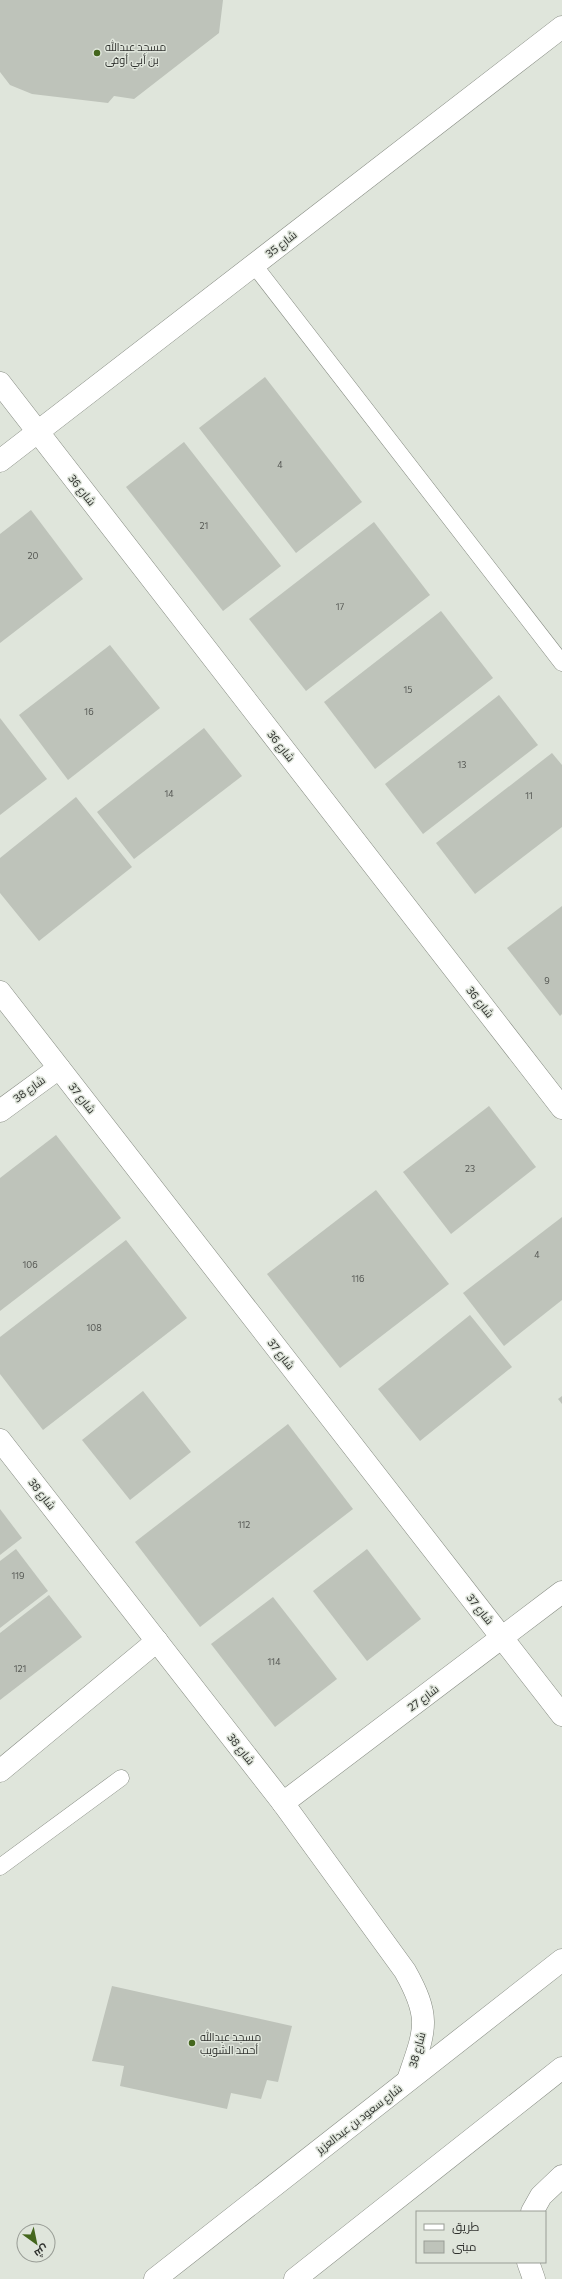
<svg xmlns="http://www.w3.org/2000/svg" width="562" height="2279" viewBox="0 0 562 2279" font-family="Commissioner,Cairo,sans-serif">
  <style>
    .building { fill: #bec3ba }
    .lines { fill: none; stroke-linecap: round; stroke-linejoin: round }
    .service-casing { stroke: #858a81; stroke-width: 17 }
    .minor-casing { stroke: #858a81; stroke-width: 23 }
    .secondary-casing { stroke: #858a81; stroke-width: 23 }
    .service { stroke: #fff; stroke-width: 16 }
    .minor { stroke: #fff; stroke-width: 22 }
    .secondary { stroke: #fff; stroke-width: 22 }
    .poi-dot { fill: #44661d; stroke: #dfe5db; stroke-width: 1.5 }
    .labels { text-anchor: middle; stroke-width: 3; stroke-linejoin: round; paint-order: stroke }
    .number-label { font-size: 9px; fill: #545652 }
    .poi-label { font-size: 11px; fill: #30322f; stroke: #dfe5db; text-anchor: start }
    .street-label { font-size: 11px; fill: #30322f; stroke: #dfe5db }
  </style>
  <rect width="100%" height="100%" fill="#dfe5db"/>
  <!-- building -->
  <g class="building">
    <path d="M 0,0 L 223,0 L 219,33 L 134,99 L 114,96 L 108,103 L 32,94 L 10,85 L 0,72 Z"/>
    <path d="M 265,377 L 362,502 L 296,553 L 199,428 Z"/>
    <path d="M 184,442 L 281,566 L 223,611 L 126,487 Z"/>
    <path d="M 31,510 L 83,579 L 0,643 L 0,534 Z"/>
    <path d="M 374,522 L 430,595 L 306,691 L 249,619 Z"/>
    <path d="M 441,611 L 493,678 L 375,769 L 324,702 Z"/>
    <path d="M 110,645 L 160,708 L 68,780 L 19,715 Z"/>
    <path d="M 499,695 L 538,745 L 423,834 L 385,784 Z"/>
    <path d="M 0,718 L 47,779 L 0,815 Z"/>
    <path d="M 204,728 L 242,776 L 134,859 L 97,812 Z"/>
    <path d="M 552,753 L 562,765 L 562,827 L 475,894 L 436,843 Z"/>
    <path d="M 76,797 L 132,867 L 39,941 L 0,893 L 0,858 Z"/>
    <path d="M 562,906 L 562,1014 L 560,1016 L 507,948 Z"/>
    <path d="M 489,1106 L 536,1167 L 451,1234 L 403,1172 Z"/>
    <path d="M 56,1135 L 121,1218 L 0,1311 L 0,1178 Z"/>
    <path d="M 376,1190 L 449,1284 L 340,1368 L 267,1274 Z"/>
    <path d="M 562,1217 L 562,1300 L 504,1346 L 463,1293 Z"/>
    <path d="M 126,1240 L 187,1318 L 43,1430 L 0,1374 L 0,1337 Z"/>
    <path d="M 470,1315 L 512,1367 L 420,1441 L 378,1389 Z"/>
    <path d="M 143,1391 L 191,1452 L 130,1500 L 82,1440 Z"/>
    <path d="M 562,1396 L 562,1404 L 558,1399 Z"/>
    <path d="M 288,1424 L 353,1509 L 200,1627 L 135,1542 Z"/>
    <path d="M 0,1509 L 22,1538 L 0,1555 Z"/>
    <path d="M 16,1549 L 48,1591 L 0,1628 L 0,1561 Z"/>
    <path d="M 367,1549 L 421,1619 L 367,1661 L 313,1591 Z"/>
    <path d="M 49,1595 L 82,1637 L 0,1700 L 0,1633 Z"/>
    <path d="M 273,1597 L 337,1679 L 275,1727 L 211,1644 Z"/>
    <path d="M 112,1986 L 292,2026 L 278,2082 L 267,2080 L 261,2099 L 231,2093 L 227,2109 L 120,2086 L 124,2066 L 92,2061 Z"/>
  </g>
  <g class="lines">
    <!-- service casing -->
    <g class="service-casing">
      <g id="service">
        <path d="M 254,265 L 562,663"/>
        <path d="M 0,1867 L 121,1778"/>
      </g>
    </g>
    <!-- minor casing -->
    <g class="minor-casing">
      <g id="minor">
        <path d="M 0,383 L 562,1108"/>
        <path d="M 0,461 L 562,27"/>
        <path d="M 0,992 L 562,1715"/>
        <path d="M 0,1111 L 59,1068"/>
        <path d="M 0,1440 L 283,1803 L 405,1971 C 432,2019 425,2030 408,2080"/>
        <path d="M 0,1771 L 157,1641"/>
        <path d="M 283,1803 L 562,1592"/>
        <path d="M 532,2212 L 541,2196 L 562,2176"/>
        <path d="M 528,2262 L 534,2279"/>
      </g>
    </g>
    <!-- secondary casing -->
    <g class="secondary-casing">
      <g id="secondary">
        <path d="M 155,2279 L 562,1960"/>
        <path d="M 295,2279 L 562,2068"/>
      </g>
    </g>
    <!-- service -->
    <use href="#service" class="service"/>
    <!-- minor -->
    <use href="#minor" class="minor"/>
    <!-- secondary -->
    <use href="#secondary" class="secondary"/>
  </g>
  <!-- markers -->
  <g class="poi-dot">
    <circle cx="97" cy="53" r="4"/>
    <circle cx="192" cy="2043" r="4"/>
  </g>
  <g class="labels">
    <!-- number labels -->
    <g class="number-label">
      <text x="280" y="468">4</text>
      <text x="204" y="529">21</text>
      <text x="33" y="559">20</text>
      <text x="340" y="610">17</text>
      <text x="408" y="693">15</text>
      <text x="89" y="715">16</text>
      <text x="462" y="768">13</text>
      <text x="169" y="797">14</text>
      <text x="529" y="799">11</text>
      <text x="547" y="984">9</text>
      <text x="470" y="1172">23</text>
      <text x="537" y="1258">4</text>
      <text x="30" y="1268">106</text>
      <text x="358" y="1282">116</text>
      <text x="94" y="1331">108</text>
      <text x="244" y="1528">112</text>
      <text x="18" y="1579">119</text>
      <text x="274" y="1665">114</text>
      <text x="20" y="1672">121</text>
    </g>
    <!-- poi labels -->
    <g class="poi-label">
      <text x="105" y="51">مسجد عبدالله<tspan x="105" dy="13">بن أبي أوفى</tspan></text>
      <text x="200" y="2041">مسجد عبدالله<tspan x="200" dy="13">أحمد الشويب</tspan></text>
    </g>
    <!-- street labels -->
    <g class="street-label">
      <text transform="translate(281 244) rotate(-38)" y="4">شارع 35</text>
      <text transform="translate(82 490) rotate(52)" y="4">شارع 36</text>
      <text transform="translate(281 746) rotate(52)" y="4">شارع 36</text>
      <text transform="translate(480 1002) rotate(52)" y="4">شارع 36</text>
      <text transform="translate(29 1089) rotate(-36)" y="4">شارع 38</text>
      <text transform="translate(82 1098) rotate(52)" y="4">شارع 37</text>
      <text transform="translate(281 1354) rotate(52)" y="4">شارع 37</text>
      <text transform="translate(42 1494) rotate(52)" y="4">شارع 38</text>
      <text transform="translate(480 1609) rotate(52)" y="4">شارع 37</text>
      <text transform="translate(423 1698) rotate(-37)" y="4">شارع 27</text>
      <text transform="translate(241 1749) rotate(52)" y="4">شارع 38</text>
      <text transform="translate(417 2050) rotate(-75)" y="4">شارع 38</text>
      <text transform="translate(359 2119) rotate(-38)" y="4">شارع سعود بن عبدالعزيز</text>
    </g>
  </g>
  <!-- legend -->
  <rect x="416" y="2211" width="130" height="52" fill="#dfe5db" stroke="#999d96"/>
  <rect x="424" y="2224" width="20" height="6" fill="#ffffff" stroke="#999d96"/>
  <text x="452" y="2231" font-size="12" fill="#30322f">طريق</text>
  <rect x="424" y="2241" width="20" height="12" fill="#bec3ba" stroke="#999d96"/>
  <text x="452" y="2251" font-size="12" fill="#30322f">مبنى</text>
  <!-- north arrow -->
  <g transform="translate(36 2243) rotate(147)"><circle r="19" fill="#dfe5db" stroke="#999d96"/>
  <path d="M0-3L7 15L0 10L-7 15Z" fill="#44661d"/>
  <text y="-6" font-size="11" font-weight="bold" text-anchor="middle" fill="#30322f">ش</text>
  </g>
</svg>
